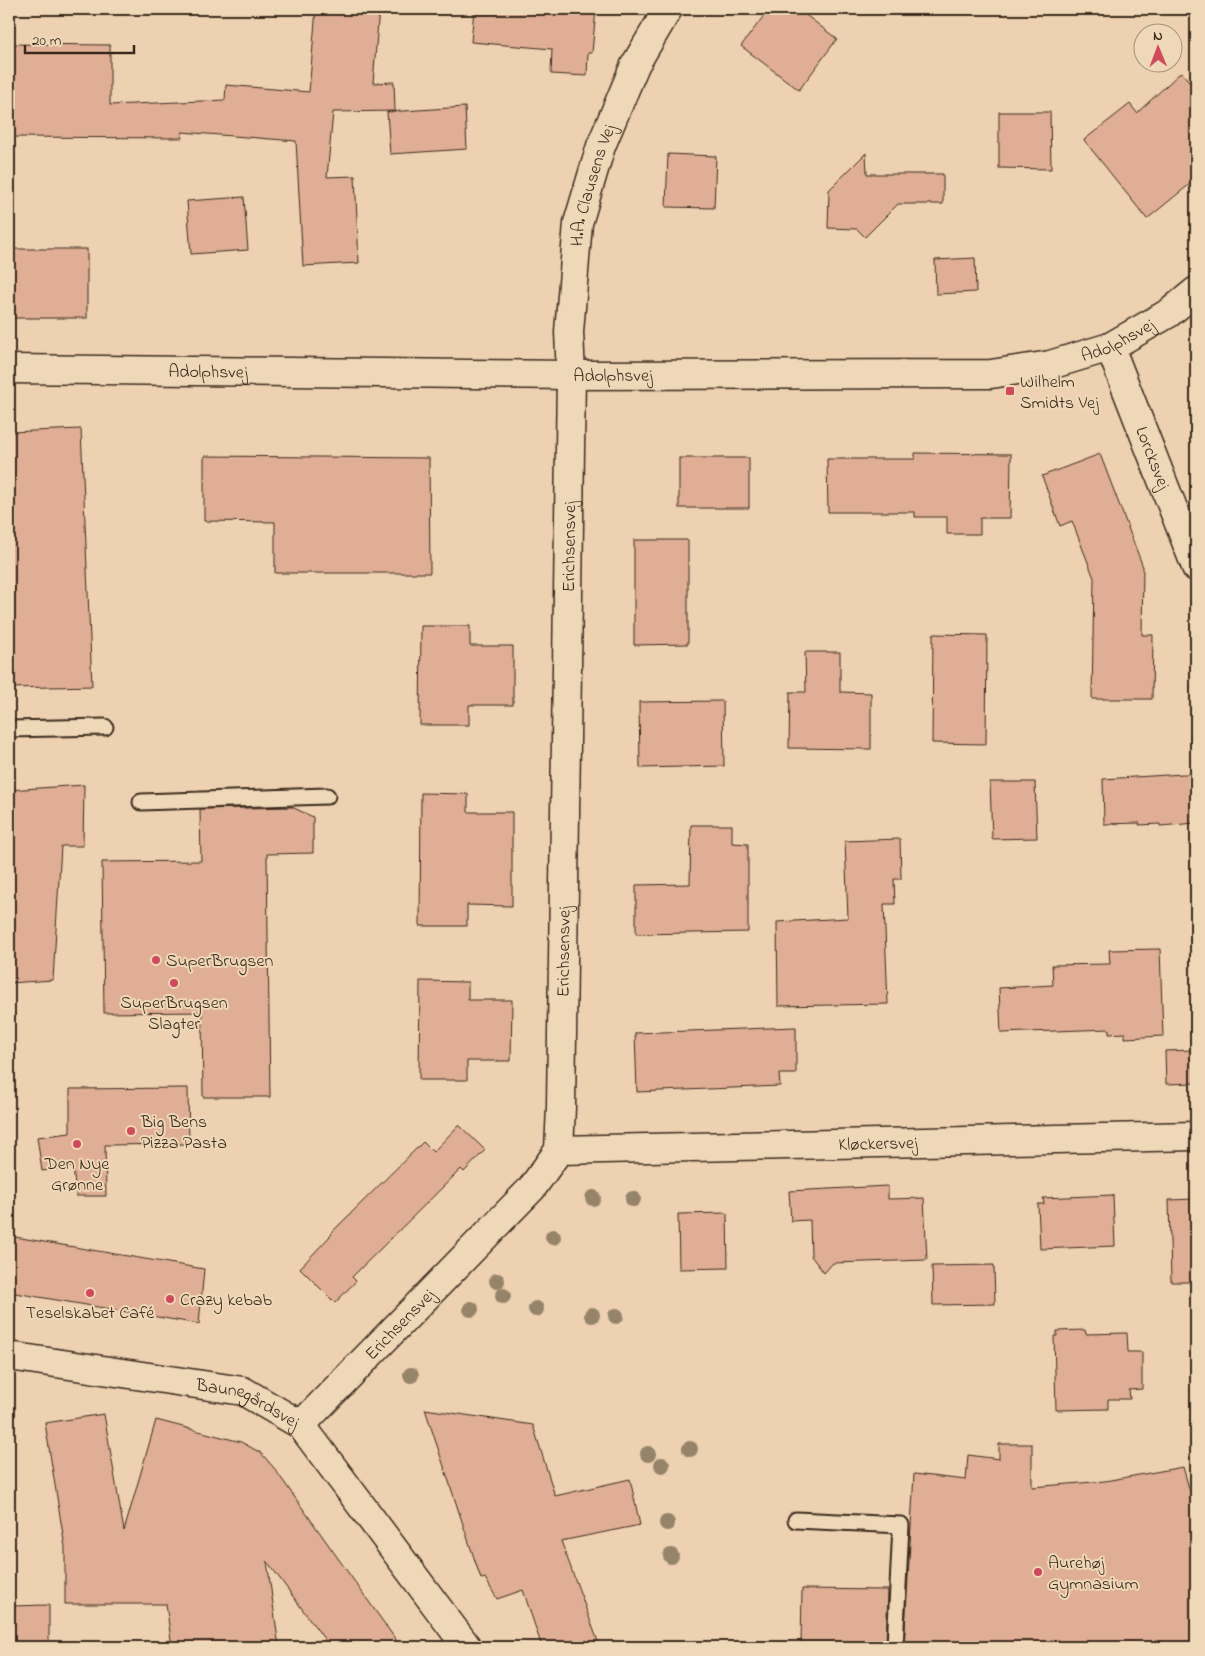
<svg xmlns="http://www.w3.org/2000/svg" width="1205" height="1656" viewBox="0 0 1205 1656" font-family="'Indie Flower',sans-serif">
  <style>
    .building { fill: #e0ae94; stroke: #3b2a1e }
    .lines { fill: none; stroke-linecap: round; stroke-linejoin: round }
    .lane-casing { stroke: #3b2a1e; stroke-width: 19 }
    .street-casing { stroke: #3b2a1e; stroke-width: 31 }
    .secondary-casing { stroke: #3b2a1e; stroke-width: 31 }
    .lane { stroke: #eed8b7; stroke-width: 15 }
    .street { stroke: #eed8b7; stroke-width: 28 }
    .secondary { stroke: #eed8b7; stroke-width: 28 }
    .tree { fill: #96846a }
    .poi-dot { fill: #d1495b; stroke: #eed8b7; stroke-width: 2 }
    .labels { text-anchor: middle; stroke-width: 4; stroke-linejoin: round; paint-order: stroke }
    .street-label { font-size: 18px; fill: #3b2a1e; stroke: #eed8b7 }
    .poi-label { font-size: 18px; fill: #3b2a1e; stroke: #eed8b7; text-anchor: start }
  </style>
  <rect width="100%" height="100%" fill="#edd1b1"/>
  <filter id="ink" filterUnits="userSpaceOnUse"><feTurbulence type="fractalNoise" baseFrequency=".02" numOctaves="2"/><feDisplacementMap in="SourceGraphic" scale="10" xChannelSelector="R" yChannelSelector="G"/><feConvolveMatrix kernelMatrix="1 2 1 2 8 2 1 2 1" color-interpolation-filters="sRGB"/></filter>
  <g filter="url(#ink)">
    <!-- building -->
    <g class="building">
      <path d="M 316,9 L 379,9 L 373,83 L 394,82 L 395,111 L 333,112 L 327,177 L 355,176 L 359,263 L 303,266 L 296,141 L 182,132 L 182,138 L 9,137 L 9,44 L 110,45 L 110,105 L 225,100 L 226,85 L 309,92 Z"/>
      <path d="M 474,9 L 596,9 L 592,53 L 588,53 L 587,76 L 551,74 L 552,49 L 471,42 Z"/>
      <path d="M 769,9 L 798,9 L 837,39 L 799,90 L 741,46 Z"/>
      <path d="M 1181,72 L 1196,89 L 1196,179 L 1147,219 L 1084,140 L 1130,104 L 1137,113 Z"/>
      <path d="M 465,107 L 467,149 L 390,154 L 387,112 Z"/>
      <path d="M 999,112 L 1050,112 L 1051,169 L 999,168 Z"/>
      <path d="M 866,153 L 867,174 L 943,174 L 943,204 L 898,204 L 865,237 L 857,229 L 828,228 L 829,190 Z"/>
      <path d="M 668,154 L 716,156 L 714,208 L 666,207 Z"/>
      <path d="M 244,197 L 248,250 L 191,254 L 187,201 Z"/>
      <rect x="9" y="249" width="78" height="69"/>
      <path d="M 975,258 L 976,292 L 936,294 L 935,260 Z"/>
      <path d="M 81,429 L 92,686 L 9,688 L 9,432 Z"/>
      <path d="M 915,453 L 1011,454 L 1010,518 L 980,518 L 980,534 L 947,534 L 947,517 L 915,517 L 915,512 L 828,512 L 827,459 L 915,459 Z"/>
      <path d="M 1100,454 L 1143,567 L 1142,635 L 1153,635 L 1152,699 L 1092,699 L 1094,578 L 1072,521 L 1060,526 L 1042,476 Z"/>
      <path d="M 204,456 L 429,458 L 430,573 L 275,573 L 275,522 L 204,521 Z"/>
      <rect x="679" y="458" width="70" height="50"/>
      <path d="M 634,540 L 688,540 L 688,644 L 634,645 Z"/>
      <path d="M 421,626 L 470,626 L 470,646 L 513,646 L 513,705 L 469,705 L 469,725 L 420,725 Z"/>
      <path d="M 933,634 L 987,635 L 986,744 L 932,743 Z"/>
      <path d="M 805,652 L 840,652 L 840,692 L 871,693 L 871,749 L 789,748 L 790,692 L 806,692 Z"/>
      <path d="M 723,701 L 724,766 L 640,768 L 639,702 Z"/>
      <path d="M 1183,774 L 1196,774 L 1196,823 L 1160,826 L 1160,824 L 1139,825 L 1140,823 L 1104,824 L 1103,779 Z"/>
      <path d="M 990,782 L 1035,782 L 1037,838 L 992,839 Z"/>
      <path d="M 84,785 L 83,846 L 61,846 L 53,980 L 9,983 L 9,790 Z"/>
      <path d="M 421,793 L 468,794 L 468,812 L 512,812 L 512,906 L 467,905 L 467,926 L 420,926 Z"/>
      <path d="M 292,807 L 313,817 L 313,853 L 267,854 L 270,1097 L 203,1097 L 202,1012 L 104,1013 L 102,862 L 201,861 L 200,809 Z"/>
      <path d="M 691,825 L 732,825 L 732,843 L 748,844 L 748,932 L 636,934 L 636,885 L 690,884 Z"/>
      <path d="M 900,839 L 901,879 L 894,879 L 895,904 L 884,904 L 888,1004 L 778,1006 L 777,922 L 848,918 L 845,841 Z"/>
      <path d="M 1160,949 L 1163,1036 L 1125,1038 L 1125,1033 L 1109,1034 L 1109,1029 L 1001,1033 L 999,988 L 1053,985 L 1052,965 L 1110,964 L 1109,950 Z"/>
      <path d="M 420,981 L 468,982 L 468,1000 L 512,1000 L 511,1061 L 467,1061 L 467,1080 L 419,1080 Z"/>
      <path d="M 796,1027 L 796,1074 L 779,1074 L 780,1086 L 637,1092 L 635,1033 Z"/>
      <path d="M 1196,1050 L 1196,1083 L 1166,1084 L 1165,1051 Z"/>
      <path d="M 188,1088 L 189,1144 L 105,1145 L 106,1196 L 76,1196 L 73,1167 L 42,1171 L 37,1137 L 70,1133 L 70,1089 Z"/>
      <path d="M 459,1125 L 485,1150 L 464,1172 L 461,1169 L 352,1277 L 356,1281 L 335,1303 L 300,1268 L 332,1234 L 331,1233 L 423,1142 L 433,1152 Z"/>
      <path d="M 888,1186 L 888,1199 L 924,1198 L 927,1260 L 833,1263 L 824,1273 L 811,1256 L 810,1220 L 791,1221 L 789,1191 Z"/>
      <path d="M 1113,1195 L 1115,1246 L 1040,1249 L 1038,1204 L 1044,1204 L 1043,1198 Z"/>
      <path d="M 1196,1199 L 1196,1282 L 1171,1282 L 1169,1200 Z"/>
      <path d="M 727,1213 L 728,1268 L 679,1269 L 678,1214 Z"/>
      <path d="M 9,1236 L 204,1269 L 199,1324 L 9,1292 Z"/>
      <path d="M 994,1265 L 995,1304 L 933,1305 L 932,1266 Z"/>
      <path d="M 1085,1330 L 1086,1334 L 1127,1333 L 1128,1352 L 1142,1352 L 1142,1389 L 1129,1390 L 1130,1399 L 1108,1399 L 1108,1409 L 1056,1410 L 1054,1336 L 1057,1336 L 1057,1331 Z"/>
      <path d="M 425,1409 L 533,1425 L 555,1496 L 630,1479 L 640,1525 L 561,1541 L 600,1647 L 542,1647 L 523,1590 L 497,1599 L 485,1578 L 481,1579 Z"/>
      <path d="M 104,1414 L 124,1531 L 156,1420 L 241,1442 L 261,1453 L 274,1468 L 401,1647 L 330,1647 L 267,1561 L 279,1647 L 172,1647 L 166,1604 L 65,1604 L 65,1547 L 45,1423 Z"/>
      <path d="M 999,1444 L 1032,1444 L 1032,1487 L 1105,1481 L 1183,1467 L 1192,1499 L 1196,1499 L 1196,1647 L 904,1647 L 914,1474 L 966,1480 L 968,1455 L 999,1459 Z"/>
      <path d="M 802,1589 L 888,1590 L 886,1646 L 801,1645 Z"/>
      <path d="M 49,1605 L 49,1647 L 9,1647 L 9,1606 Z"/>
    </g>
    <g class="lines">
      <!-- lane casing -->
      <g class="lane-casing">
        <g id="lane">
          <path d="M 9,729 L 105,727"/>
          <path d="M 141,802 L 327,796"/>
          <path d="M 796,1520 L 901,1525 L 895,1647"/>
        </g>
      </g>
      <!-- street casing -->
      <g class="street-casing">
        <g id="street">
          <path id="s1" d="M 1110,347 L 1196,567"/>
          <path id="s2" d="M 559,1150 L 1196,1136"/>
          <path id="s3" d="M 301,1425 L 532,1188 L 559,1150 L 561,1107 L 571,375 L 569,332 L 578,223 L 601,146 L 635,65 L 668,9"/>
        </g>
      </g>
      <!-- secondary casing -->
      <g class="secondary-casing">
        <g id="secondary">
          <path id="s4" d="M 9,369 L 571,375 L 991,374 L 1050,365 L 1110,347 L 1169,313 L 1196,291"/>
          <path id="s5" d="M 9,1356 L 243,1391 L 301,1425 L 467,1647"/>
        </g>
      </g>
      <!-- lane -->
      <use href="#lane" class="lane"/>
      <!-- street -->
      <use href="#street" class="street"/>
      <!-- secondary -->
      <use href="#secondary" class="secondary"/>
    </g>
    <!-- trees -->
    <g class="tree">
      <circle cx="593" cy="1198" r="8"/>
      <circle cx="633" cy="1199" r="8"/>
      <circle cx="553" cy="1237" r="8"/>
      <circle cx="497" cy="1281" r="8"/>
      <circle cx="503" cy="1296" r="8"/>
      <circle cx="471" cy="1309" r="8"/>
      <circle cx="536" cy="1309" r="8"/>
      <circle cx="592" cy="1315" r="8"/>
      <circle cx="616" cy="1316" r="8"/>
      <circle cx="411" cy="1375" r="8"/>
      <circle cx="690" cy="1449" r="8"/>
      <circle cx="648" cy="1454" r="8"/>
      <circle cx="662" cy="1465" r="8"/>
      <circle cx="667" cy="1523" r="8"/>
      <circle cx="671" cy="1556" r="8"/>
    </g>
  </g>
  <!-- markers -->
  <g class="poi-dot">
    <rect x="1005" y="386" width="10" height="10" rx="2.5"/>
    <circle cx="156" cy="960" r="5"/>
    <circle cx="174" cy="983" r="5"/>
    <circle cx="131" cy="1131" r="5"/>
    <circle cx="77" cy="1144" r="5"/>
    <circle cx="90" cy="1293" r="5"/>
    <circle cx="170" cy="1299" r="5"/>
    <circle cx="1038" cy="1572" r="5"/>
  </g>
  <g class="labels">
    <!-- street labels -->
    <g class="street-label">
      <text dy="6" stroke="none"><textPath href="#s3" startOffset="1345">H.A. Clausens Vej</textPath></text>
      <text dy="6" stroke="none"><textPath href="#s4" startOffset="1114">Adolphsvej</textPath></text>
      <text dy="6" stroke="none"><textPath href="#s4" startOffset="199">Adolphsvej</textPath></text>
      <text dy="6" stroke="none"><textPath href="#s4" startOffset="604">Adolphsvej</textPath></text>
      <text dy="6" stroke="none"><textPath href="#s1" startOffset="119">Lorcksvej</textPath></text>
      <text dy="6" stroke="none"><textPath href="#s3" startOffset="981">Erichsensvej</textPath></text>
      <text dy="6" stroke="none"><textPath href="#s3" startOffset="576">Erichsensvej</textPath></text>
      <text dy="6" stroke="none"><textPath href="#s2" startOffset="319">Kløckersvej</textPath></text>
      <text dy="6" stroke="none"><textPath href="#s3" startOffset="141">Erichsensvej</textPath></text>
      <text dy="6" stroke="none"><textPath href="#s5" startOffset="245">Baunegårdsvej</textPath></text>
    </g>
    <!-- poi labels -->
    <g class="poi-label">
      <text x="1020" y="387">Wilhelm<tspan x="1020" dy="21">Smidts Vej</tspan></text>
      <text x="166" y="966">SuperBrugsen</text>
      <text x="174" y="1008" text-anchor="middle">SuperBrugsen<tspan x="174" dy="21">Slagter</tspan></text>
      <text x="141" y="1127">Big Bens<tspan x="141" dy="21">Pizza Pasta</tspan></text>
      <text x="77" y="1169" text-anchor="middle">Den Nye<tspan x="77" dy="21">Grønne</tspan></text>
      <text x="180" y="1305">Crazy kebab</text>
      <text x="90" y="1318" text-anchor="middle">Teselskabet Café</text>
      <text x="1048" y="1568">Aurehøj<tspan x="1048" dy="21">Gymnasium</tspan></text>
    </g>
  </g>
  <!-- margin -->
  <rect width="1205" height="1656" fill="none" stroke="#eed8b7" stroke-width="30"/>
  <rect x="15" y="15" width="1175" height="1626" fill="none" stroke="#3b2a1e" stroke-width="2" filter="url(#ink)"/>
  <!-- north arrow -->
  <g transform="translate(1158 48) rotate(359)"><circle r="24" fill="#eed8b7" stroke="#a6927a"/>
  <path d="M0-4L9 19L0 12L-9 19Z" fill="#d1495b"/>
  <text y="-8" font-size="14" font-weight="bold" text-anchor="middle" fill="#3b2a1e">N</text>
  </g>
  <!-- scale -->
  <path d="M25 45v8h109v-8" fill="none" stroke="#3b2a1e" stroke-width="2.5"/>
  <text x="32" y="45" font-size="15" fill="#3b2a1e" stroke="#eed8b7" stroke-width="4" paint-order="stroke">20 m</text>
</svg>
